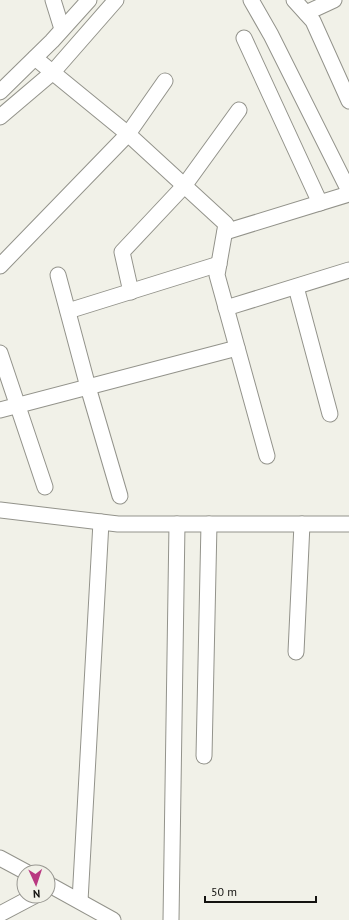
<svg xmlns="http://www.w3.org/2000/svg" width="349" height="920" viewBox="0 0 349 920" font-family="'PT Sans',sans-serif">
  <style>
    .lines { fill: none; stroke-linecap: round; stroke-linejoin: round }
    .minor-casing { stroke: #93938b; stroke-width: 17 }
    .minor { stroke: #fff; stroke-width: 15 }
  </style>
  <rect width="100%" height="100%" fill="#f1f1e8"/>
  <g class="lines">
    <!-- minor casing -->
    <g class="minor-casing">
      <g id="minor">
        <path d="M 53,0 L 62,29"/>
        <path d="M 251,0 L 271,35 L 349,191"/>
        <path d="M 294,0 L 313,21 L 349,101"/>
        <path d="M 306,13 L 334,0"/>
        <path d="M 244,38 L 320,203"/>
        <path d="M 35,58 L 128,134 L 226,224 L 217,275 L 267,456"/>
        <path d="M 0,92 L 52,41 L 89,0"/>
        <path d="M 0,117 L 53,72 L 116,0"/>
        <path d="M 225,232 L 349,194"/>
        <path d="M 0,266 L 128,134 L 165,81"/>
        <path d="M 58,275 L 88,387 L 120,496"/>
        <path d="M 296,287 L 330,414"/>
        <path d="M 131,292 L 122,252 L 184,186 L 239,110"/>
        <path d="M 226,308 L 349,270"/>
        <path d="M 68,311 L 219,264"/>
        <path d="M 0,353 L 45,487"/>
        <path d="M 0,410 L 237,348"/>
        <path d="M 0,510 L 118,524 L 349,524"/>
        <path d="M 296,652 L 302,524"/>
        <path d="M 204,756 L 209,524"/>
        <path d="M 0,858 L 26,872"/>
        <path d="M 48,884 L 113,920"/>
        <path d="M 80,901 L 101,522"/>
        <path d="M 0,914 L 34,896"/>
        <path d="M 171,920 L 177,524"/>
      </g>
    </g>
    <!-- minor -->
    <use href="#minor" class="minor"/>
  </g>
  <!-- north arrow -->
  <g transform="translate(36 884) rotate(177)"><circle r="19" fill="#f1f1e8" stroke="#999892"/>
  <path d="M0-3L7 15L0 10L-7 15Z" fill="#b93881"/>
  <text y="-6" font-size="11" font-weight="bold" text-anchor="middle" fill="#141310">N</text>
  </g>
  <!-- scale -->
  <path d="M205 896v6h111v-6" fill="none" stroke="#141310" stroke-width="2"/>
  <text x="211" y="896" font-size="12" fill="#141310" stroke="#f1f1e8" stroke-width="3" paint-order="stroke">50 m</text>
</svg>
